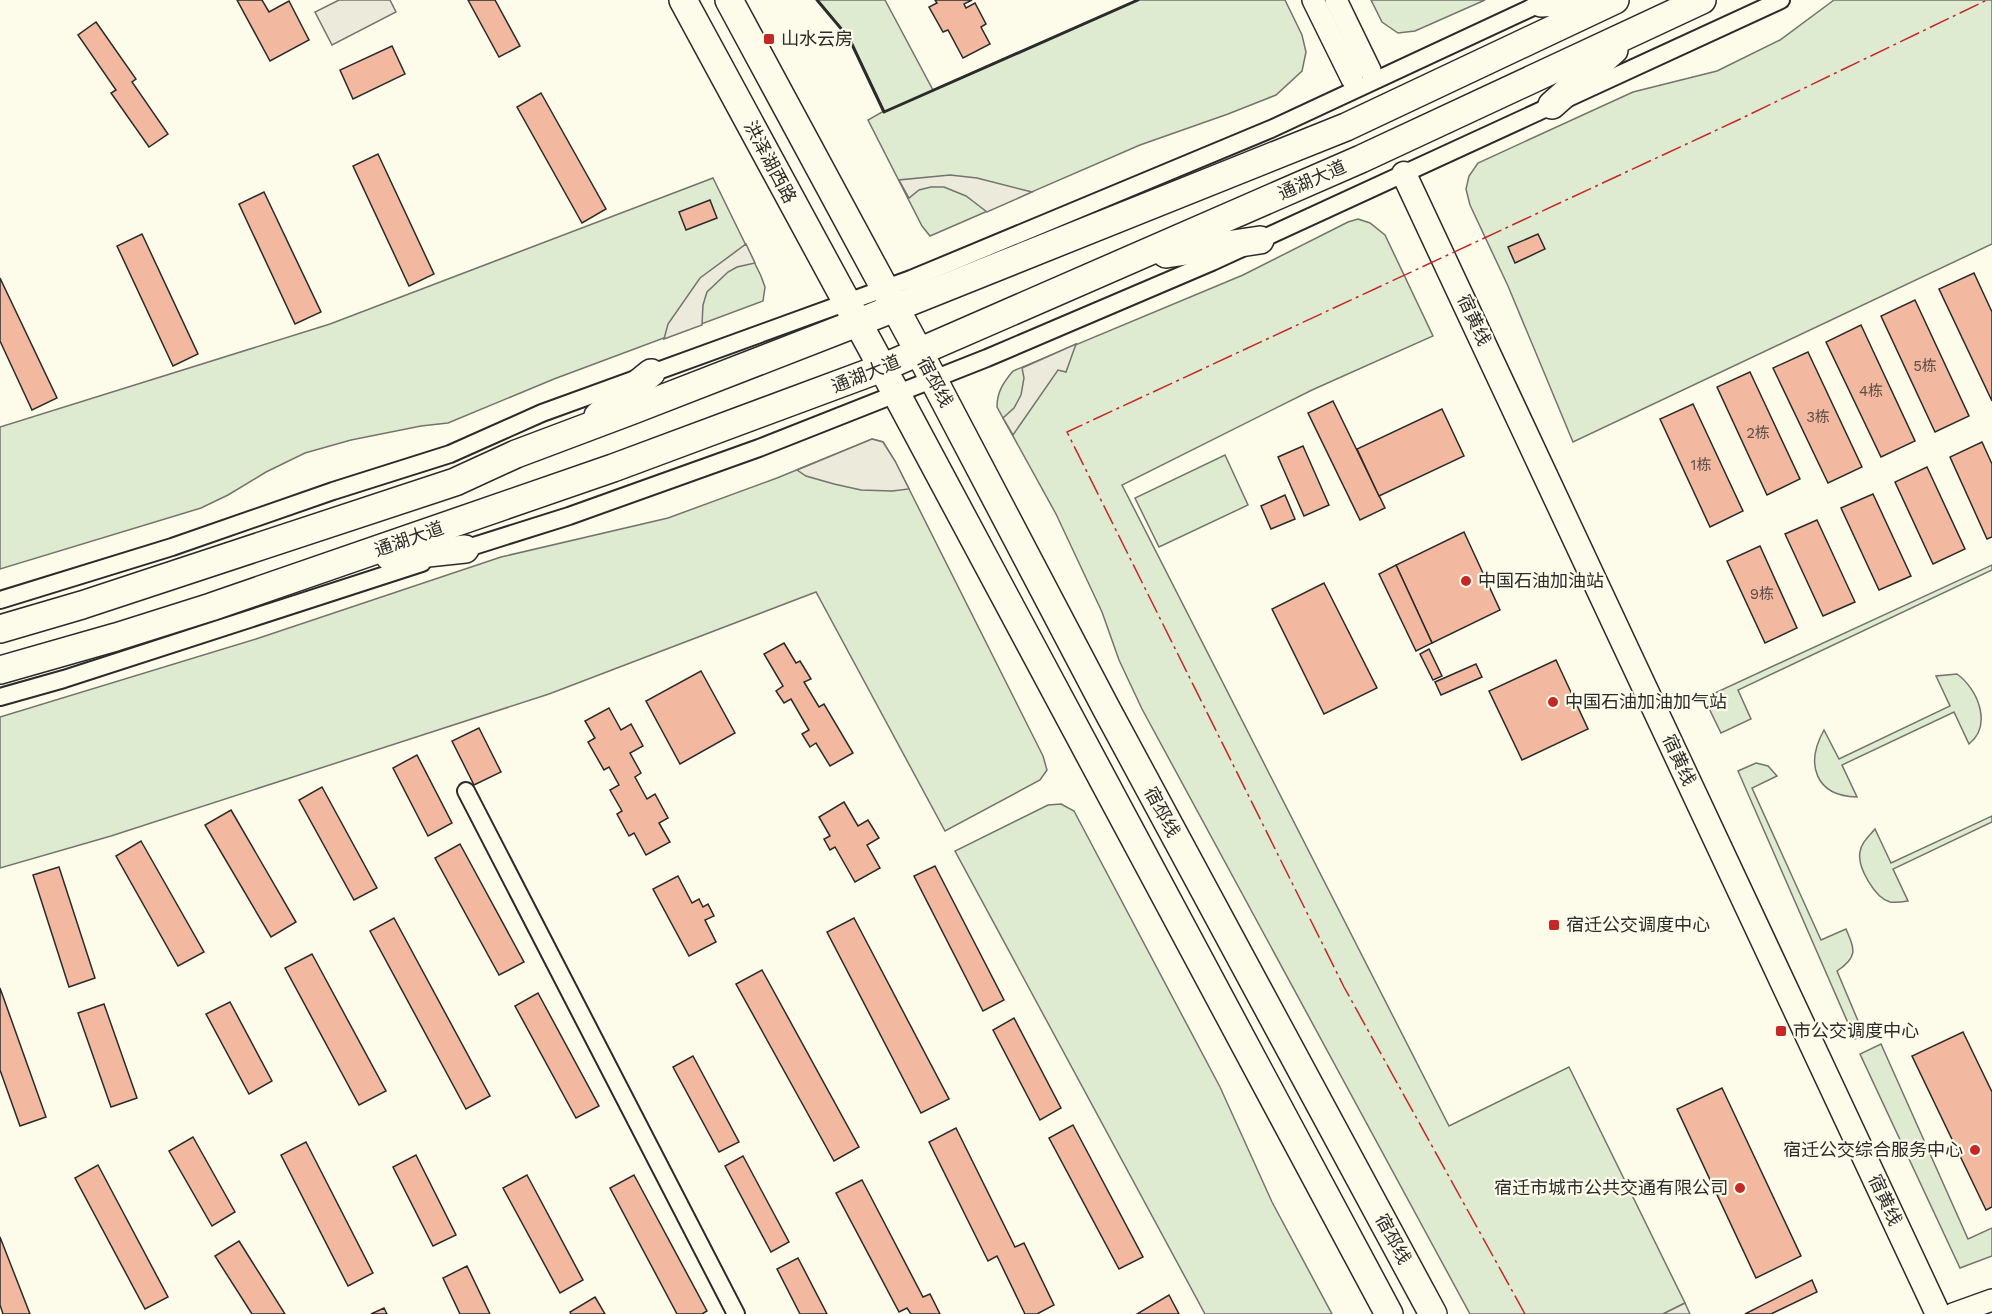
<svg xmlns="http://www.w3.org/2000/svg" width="1992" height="1314" viewBox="0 0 1992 1314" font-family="'Work Sans','Noto Sans SC',sans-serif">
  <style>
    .green { fill: #deebd1; stroke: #74746e; stroke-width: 1.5 }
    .parking { fill: #eceadb; stroke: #74746e; stroke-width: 1.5 }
    .building { fill: #f2b8a0; stroke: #2b2b2b; stroke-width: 1.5 }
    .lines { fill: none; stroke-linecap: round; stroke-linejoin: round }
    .minor-casing { stroke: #2b2b2b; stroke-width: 20 }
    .tertiary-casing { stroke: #2b2b2b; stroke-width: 24 }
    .secondary-casing { stroke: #2b2b2b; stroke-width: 27 }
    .primary-casing { stroke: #2b2b2b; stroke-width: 30 }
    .minor { stroke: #fdfbea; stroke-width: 16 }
    .tertiary { stroke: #fdfbea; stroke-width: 21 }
    .secondary { stroke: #fdfbea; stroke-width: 24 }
    .primary { stroke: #fdfbea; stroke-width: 27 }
    .wall { stroke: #2b2b2b; stroke-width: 3 }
    .power { stroke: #c62828; stroke-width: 1.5; stroke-dasharray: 21 4.5 3 4.5; stroke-linecap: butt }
    .poi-dot { fill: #c62828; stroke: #fdfbea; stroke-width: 2 }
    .labels { text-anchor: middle; stroke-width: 4.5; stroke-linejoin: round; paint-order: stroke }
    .number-label { font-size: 15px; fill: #5d4e48 }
    .poi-label { font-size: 18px; fill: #2b2b2b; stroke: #fdfbea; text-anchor: start }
    .street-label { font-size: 18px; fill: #2b2b2b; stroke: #fdfbea }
  </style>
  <rect width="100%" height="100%" fill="#fdfbea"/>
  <!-- green -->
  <g class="green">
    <path d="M 818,0 L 885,0 L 933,90 L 1138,0 L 1285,0 L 1302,35 L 1306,52 L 1302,71 L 1276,95 L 1228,114 L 1140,145 L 930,236 L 922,226 L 868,120 L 884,111 L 849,38 Z"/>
    <path d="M 1371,0 L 1485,0 L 1415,31 L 1398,33 L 1382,22 Z"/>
    <path d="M 1834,0 L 1992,0 L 1992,244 L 1573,442 L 1508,286 L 1470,205 L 1466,189 L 1469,176 L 1478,163 L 1633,92 L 1717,71 L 1780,40 Z"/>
    <path d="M 713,178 L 761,276 L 765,287 L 763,301 L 554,379 L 448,423 L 421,426 L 351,440 L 305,453 L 266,472 L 228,495 L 201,508 L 0,569 L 0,427 L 330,324 Z"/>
    <path d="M 1358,219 L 1370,223 L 1385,235 L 1433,336 L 1312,390 L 1122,485 L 1449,1126 L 1569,1067 L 1685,1303 L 1663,1314 L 1470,1314 L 1142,709 L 1119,660 L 1102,612 L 1056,514 L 997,407 C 997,392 1003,383 1013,371 L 1243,275 L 1348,222 Z"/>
    <path d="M 872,439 L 883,442 L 895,461 L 1043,756 L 1047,770 L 1040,780 L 945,831 L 816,592 L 549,694 L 111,836 L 0,868 L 0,717 L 256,639 L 501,557 L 668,518 L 777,478 Z"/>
    <path d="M 1225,455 L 1248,505 L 1159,547 L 1135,498 Z"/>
    <path d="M 1992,565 L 1992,570 L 1738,690 L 1751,719 L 1721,733 L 1704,698 Z"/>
    <path d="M 1957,674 C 1979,690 1992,726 1969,744 L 1954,712 L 1842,765 L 1857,797 C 1815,796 1805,764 1824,730 L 1839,759 L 1950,706 L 1936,676 Z"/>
    <path d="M 1756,763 L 1768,766 L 1777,776 L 1752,788 L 1821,940 L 1846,929 C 1855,950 1858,957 1837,971 L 1864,1035 L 1855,1039 L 1738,771 Z"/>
    <path d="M 1061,804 L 1074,811 L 1220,1087 L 1272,1202 L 1332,1314 L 1205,1314 L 955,851 L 1048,805 Z"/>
    <path d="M 1992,816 L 1992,822 L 1893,869 L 1908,901 C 1902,902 1896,903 1890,902 C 1875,898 1857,867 1860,852 C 1861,843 1869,836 1875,829 L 1891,863 Z"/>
    <path d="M 1881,1044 L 1968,1239 L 1992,1228 L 1992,1256 L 1960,1268 L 1860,1054 Z"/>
  </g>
  <!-- parking -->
  <g class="parking">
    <path d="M 339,0 L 390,0 L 396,12 L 332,45 L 315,12 Z"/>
    <path d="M 950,175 L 977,178 L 1032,192 L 987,212 L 966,196 L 944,187 L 931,187 L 919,190 L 909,198 L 899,180 Z"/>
    <path d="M 746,244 L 755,263 L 737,267 L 728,272 L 707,292 L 703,305 L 702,325 L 664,339 L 668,324 L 700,278 Z"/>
    <path d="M 1076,344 L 1066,372 L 1058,370 L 1013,435 L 1003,418 L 1014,408 L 1021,395 L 1024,378 L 1022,368 Z"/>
    <path d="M 872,439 L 883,442 L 895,461 L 909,489 L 892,491 L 861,490 L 834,484 L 806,476 L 797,470 Z"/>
    <path d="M 1685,1303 L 1690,1314 L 1663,1314 Z"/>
  </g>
  <!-- building -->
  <g class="building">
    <path d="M 237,0 L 262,0 L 269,12 L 289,1 L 309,40 L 270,61 Z"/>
    <path d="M 468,0 L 495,0 L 520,46 L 499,57 Z"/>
    <path d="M 935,0 L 972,0 L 964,4 L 966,8 L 975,3 L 986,24 L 981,27 L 990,44 L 963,58 L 948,30 L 943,32 L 929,7 L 937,3 Z"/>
    <path d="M 96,22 L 136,79 L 132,82 L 168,134 L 149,147 L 111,93 L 116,90 L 78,35 Z"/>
    <path d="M 392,46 L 405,74 L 353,99 L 340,70 Z"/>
    <path d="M 541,93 L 606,209 L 582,223 L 517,107 Z"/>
    <path d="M 378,154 L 434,274 L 409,286 L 353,166 Z"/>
    <path d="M 264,192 L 321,312 L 295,324 L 239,204 Z"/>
    <path d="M 710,200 L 717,218 L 686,230 L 679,212 Z"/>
    <path d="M 142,234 L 198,354 L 173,366 L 117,246 Z"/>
    <path d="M 1538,234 L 1545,249 L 1515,263 L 1508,247 Z"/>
    <path d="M 1974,273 L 1992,312 L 1992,401 L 1939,289 Z"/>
    <path d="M 0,278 L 57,398 L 32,410 L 0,341 Z"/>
    <path d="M 1915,300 L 1969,416 L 1935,432 L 1881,316 Z"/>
    <path d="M 1861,325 L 1915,441 L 1881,457 L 1826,342 Z"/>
    <path d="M 1808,352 L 1862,467 L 1828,483 L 1773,368 Z"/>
    <path d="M 1750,372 L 1800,479 L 1767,495 L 1717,387 Z"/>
    <path d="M 1333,401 L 1385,508 L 1360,520 L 1308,413 Z"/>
    <path d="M 1693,404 L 1743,511 L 1710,527 L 1660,419 Z"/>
    <path d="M 1442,409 L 1464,456 L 1379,496 L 1357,449 Z"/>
    <path d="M 1982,442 L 1992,464 L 1992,537 L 1987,539 L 1950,457 Z"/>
    <path d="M 1303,446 L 1329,505 L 1304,516 L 1278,457 Z"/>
    <path d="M 1927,467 L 1965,549 L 1933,564 L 1895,482 Z"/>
    <path d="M 1873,494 L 1911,576 L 1879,590 L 1841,508 Z"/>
    <path d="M 1285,495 L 1295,519 L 1271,529 L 1261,506 Z"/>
    <path d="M 1817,520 L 1855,602 L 1823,616 L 1785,534 Z"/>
    <path d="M 1464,532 L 1500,610 L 1432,643 L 1396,565 Z"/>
    <path d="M 1760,546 L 1797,628 L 1765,643 L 1727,561 Z"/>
    <path d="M 1396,565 L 1432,643 L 1416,651 L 1379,574 Z"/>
    <path d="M 1324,583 L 1377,688 L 1324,714 L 1272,609 Z"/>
    <path d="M 784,643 L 796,663 L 800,661 L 811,679 L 804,682 L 819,707 L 824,704 L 853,753 L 830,766 L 816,743 L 810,747 L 802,734 L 809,730 L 791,699 L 784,703 L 776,691 L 783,686 L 764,654 Z"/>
    <path d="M 1429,649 L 1442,676 L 1433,680 L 1420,654 Z"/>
    <path d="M 1556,660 L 1588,729 L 1522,760 L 1489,691 Z"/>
    <path d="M 1476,664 L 1482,677 L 1441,695 L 1435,682 Z"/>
    <path d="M 701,671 L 735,733 L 680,764 L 646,701 Z"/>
    <path d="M 609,708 L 621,730 L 631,724 L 643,746 L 630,753 L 641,773 L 635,777 L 647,799 L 655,794 L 668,818 L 659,823 L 670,842 L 646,855 L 634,833 L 629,836 L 617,814 L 622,811 L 610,790 L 619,785 L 609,767 L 604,770 L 588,742 L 595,738 L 585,721 Z"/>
    <path d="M 479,728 L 501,772 L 474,785 L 452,741 Z"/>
    <path d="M 417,755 L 452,823 L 428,836 L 393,768 Z"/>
    <path d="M 322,787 L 377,888 L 354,900 L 299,800 Z"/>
    <path d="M 844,802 L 858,826 L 868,820 L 879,838 L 867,845 L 880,868 L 855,882 L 835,847 L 830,850 L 824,839 L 830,836 L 819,817 Z"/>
    <path d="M 231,810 L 296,922 L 271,937 L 205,825 Z"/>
    <path d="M 141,841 L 204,952 L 178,966 L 116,856 Z"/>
    <path d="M 460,844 L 524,962 L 499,975 L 435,858 Z"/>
    <path d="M 935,866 L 1004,1000 L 983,1011 L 914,876 Z"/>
    <path d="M 59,867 L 95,978 L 69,987 L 33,875 Z"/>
    <path d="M 678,876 L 692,903 L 699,899 L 703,907 L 708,904 L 714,916 L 705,920 L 716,942 L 689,956 L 653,889 Z"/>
    <path d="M 394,918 L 490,1096 L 466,1109 L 370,931 Z"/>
    <path d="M 854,918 L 949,1099 L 921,1113 L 827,932 Z"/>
    <path d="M 312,954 L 386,1091 L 359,1105 L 285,968 Z"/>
    <path d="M 762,970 L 859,1147 L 834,1161 L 736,984 Z"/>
    <path d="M 0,988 L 46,1117 L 20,1126 L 0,1070 Z"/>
    <path d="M 538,993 L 599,1106 L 576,1118 L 515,1006 Z"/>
    <path d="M 230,1002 L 272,1081 L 249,1094 L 206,1014 Z"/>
    <path d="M 104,1004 L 137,1098 L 111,1107 L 78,1013 Z"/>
    <path d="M 1014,1018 L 1061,1108 L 1040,1120 L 993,1030 Z"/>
    <path d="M 1963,1032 L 1992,1092 L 1992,1207 L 1986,1210 L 1912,1056 Z"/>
    <path d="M 693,1056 L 739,1142 L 719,1152 L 673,1067 Z"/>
    <path d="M 1722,1088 L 1801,1256 L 1756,1278 L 1677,1109 Z"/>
    <path d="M 1073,1125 L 1143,1257 L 1119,1269 L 1049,1138 Z"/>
    <path d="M 956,1128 L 1015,1247 L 1024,1243 L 1054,1305 L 1037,1314 L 1025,1314 L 997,1256 L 988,1261 L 929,1142 Z"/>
    <path d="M 193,1137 L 235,1212 L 212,1226 L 169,1151 Z"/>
    <path d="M 306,1142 L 373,1273 L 348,1286 L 281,1155 Z"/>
    <path d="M 416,1155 L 456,1235 L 433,1246 L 393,1167 Z"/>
    <path d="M 743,1156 L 789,1242 L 771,1252 L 725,1166 Z"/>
    <path d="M 98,1165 L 168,1297 L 145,1309 L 75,1178 Z"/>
    <path d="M 527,1175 L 583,1280 L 560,1293 L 503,1188 Z"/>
    <path d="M 634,1175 L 707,1311 L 702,1314 L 677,1314 L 610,1188 Z"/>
    <path d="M 862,1180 L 923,1297 L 930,1294 L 940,1314 L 911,1314 L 907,1308 L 899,1312 L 836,1193 Z"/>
    <path d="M 0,1237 L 30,1314 L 3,1314 L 0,1305 Z"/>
    <path d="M 239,1241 L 285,1314 L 252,1314 L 215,1256 Z"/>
    <path d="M 798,1258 L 827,1314 L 800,1314 L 777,1269 Z"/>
    <path d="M 467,1266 L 490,1314 L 460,1314 L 443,1278 Z"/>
    <path d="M 1812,1280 L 1817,1292 L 1771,1314 L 1745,1314 Z"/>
    <path d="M 1169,1295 L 1179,1314 L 1137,1314 Z"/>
    <path d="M 595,1297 L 605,1314 L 571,1314 L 570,1312 Z"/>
    <path d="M 384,1308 L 387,1314 L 371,1314 Z"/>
  </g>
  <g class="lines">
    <!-- minor casing -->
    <g class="minor-casing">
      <g id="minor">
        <path d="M 458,551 L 569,516 L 759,448 L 987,358 L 1212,262 L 1781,0"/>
        <path d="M 0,600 L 172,547 L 333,491 L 450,454 L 542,413 L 911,279 L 1271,129 L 1548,0"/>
        <path d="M 0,697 L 64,679 L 422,563"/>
        <path d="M 466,791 L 736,1314"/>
      </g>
    </g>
    <!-- tertiary casing -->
    <g class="tertiary-casing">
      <g id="tertiary">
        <path d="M 1313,0 L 1352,79"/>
        <path d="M 1336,0 L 1370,70"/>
        <path d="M 1953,1314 L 1992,1300"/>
      </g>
    </g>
    <!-- secondary casing -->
    <g class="secondary-casing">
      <path id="secondary" d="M 1404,174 L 1938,1314"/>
    </g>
    <!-- primary casing -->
    <g class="primary-casing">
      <g id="primary">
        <path d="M 683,0 L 896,393 L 1389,1314"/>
        <path d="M 729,0 L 919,352 L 1106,708 L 1433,1314"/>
        <path d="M 1541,3 L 1595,0"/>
        <path d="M 1552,105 L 1614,50"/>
        <path d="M 1166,254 L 1260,240"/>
        <path d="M 598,416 L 651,373"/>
        <path d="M 390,557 L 465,549"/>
        <path d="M 0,629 L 82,605 L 455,482 L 516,454 L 633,410 L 857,323 L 1346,127 L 1615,0"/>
        <path d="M 0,670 L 116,637 L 211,607 L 613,468 L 882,368 L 1361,159 L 1702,0"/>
      </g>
    </g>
    <!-- minor -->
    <use href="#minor" class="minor"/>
    <!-- tertiary -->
    <use href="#tertiary" class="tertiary"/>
    <!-- secondary -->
    <use href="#secondary" class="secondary"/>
    <!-- primary -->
    <use href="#primary" class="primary"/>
    <!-- wall -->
    <path class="wall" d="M 817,0 L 849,38 L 884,112 L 1138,0"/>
    <!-- power -->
    <path class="power" d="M 1525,1314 L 1344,987 L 1067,432 L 1736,121 L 1987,0"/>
  </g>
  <!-- markers -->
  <g class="poi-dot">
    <rect x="763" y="33" width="12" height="12" rx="3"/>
    <circle cx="1466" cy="581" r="6"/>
    <circle cx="1553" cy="702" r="6"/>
    <rect x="1548" y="919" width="12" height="12" rx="3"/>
    <rect x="1775" y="1025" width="12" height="12" rx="3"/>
    <circle cx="1975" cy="1150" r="6"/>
    <circle cx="1740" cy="1188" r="6"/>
  </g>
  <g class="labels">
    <!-- number labels -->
    <g class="number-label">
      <text x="1925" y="371">5栋</text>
      <text x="1871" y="396">4栋</text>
      <text x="1818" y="422">3栋</text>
      <text x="1758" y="438">2栋</text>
      <text x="1701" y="470">1栋</text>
      <text x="1762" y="599">9栋</text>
    </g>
    <!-- poi labels -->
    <g class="poi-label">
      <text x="781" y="45">山水云房</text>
      <text x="1478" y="587">中国石油加油站</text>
      <text x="1565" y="708">中国石油加油加气站</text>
      <text x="1566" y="931">宿迁公交调度中心</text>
      <text x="1793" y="1037">市公交调度中心</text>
      <text x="1963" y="1156" text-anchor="end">宿迁公交综合服务中心</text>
      <text x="1728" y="1194" text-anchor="end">宿迁市城市公共交通有限公司</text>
    </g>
    <!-- street labels -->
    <g class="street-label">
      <text transform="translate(770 162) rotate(62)" y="6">洪泽湖西路</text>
      <text transform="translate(1312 180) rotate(-24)" y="6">通湖大道</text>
      <text transform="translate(1474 320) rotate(65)" y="6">宿黄线</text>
      <text transform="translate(866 374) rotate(-22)" y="6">通湖大道</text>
      <text transform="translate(935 382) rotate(62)" y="6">宿邳线</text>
      <text transform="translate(409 539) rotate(-19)" y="6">通湖大道</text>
      <text transform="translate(1679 760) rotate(65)" y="6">宿黄线</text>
      <text transform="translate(1162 812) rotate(62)" y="6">宿邳线</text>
      <text transform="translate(1885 1200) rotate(65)" y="6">宿黄线</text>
      <text transform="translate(1393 1239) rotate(62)" y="6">宿邳线</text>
    </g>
  </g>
</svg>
